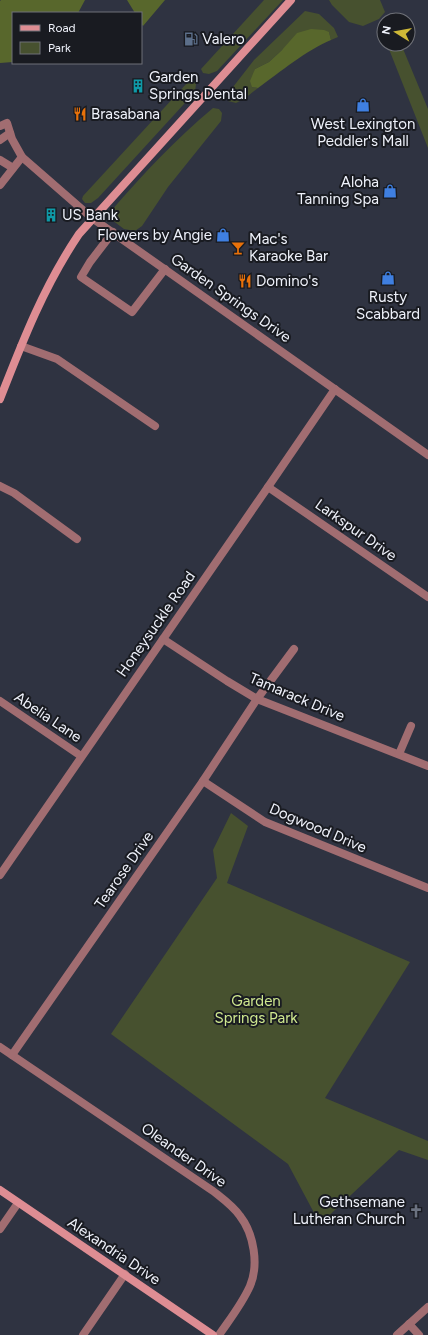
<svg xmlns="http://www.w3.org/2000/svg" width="428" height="1335" viewBox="0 0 428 1335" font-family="Figtree,sans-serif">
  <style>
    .green { fill: #47512f }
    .forest { fill: #58672c }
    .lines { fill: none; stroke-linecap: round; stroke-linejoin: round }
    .street { stroke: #a16d71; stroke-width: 8 }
    .secondary { stroke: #de8d93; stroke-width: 8 }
    .labels { text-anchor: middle; stroke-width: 4; stroke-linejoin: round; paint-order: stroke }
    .poi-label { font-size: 15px; fill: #eff2fb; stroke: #191b21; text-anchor: start }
    .street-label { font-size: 15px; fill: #eff2fb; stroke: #191b21 }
    .park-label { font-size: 15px; fill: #cfe88f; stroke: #191b21 }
  </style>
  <rect width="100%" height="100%" fill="#2f3341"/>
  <!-- green -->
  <g class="green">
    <path d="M 264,0 L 283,0 L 217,71 L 209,74 L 203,73 L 201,69 Z"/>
    <path d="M 329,0 L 380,0 L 385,12 L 379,19 L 363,26 L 349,22 L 332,5 Z"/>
    <path d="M 305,11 L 319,14 L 334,28 L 338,37 L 331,40 L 329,32 L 282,50 L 269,62 L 255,69 L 252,87 L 258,88 L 244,99 L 236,103 L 228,101 L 226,96 L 254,60 Z"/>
    <path d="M 387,44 L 401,44 L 428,109 L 428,148 Z"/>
    <path d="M 194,81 L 196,84 L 195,92 L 98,198 L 91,203 L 85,203 L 82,199 L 83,196 L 188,82 Z"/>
    <path d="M 213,108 L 219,109 L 222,113 L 221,121 L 168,187 L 142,226 L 135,231 L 124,229 L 112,220 L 111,211 C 143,174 176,139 213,108 Z"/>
    <path d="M 231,813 L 248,826 L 227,883 L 410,962 L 325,1098 L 428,1141 L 428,1160 L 399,1150 L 320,1224 L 288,1164 L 111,1034 L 217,878 L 213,850 Z"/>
  </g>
  <!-- forest -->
  <g class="forest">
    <path d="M 1,0 L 85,0 L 78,13 L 13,13 L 13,62 L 0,63 L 0,1 Z"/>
    <path d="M 127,0 L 165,0 L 143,26 L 141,23 L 141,13 L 135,13 Z"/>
    <path d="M 311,29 L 324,30 L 329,32 L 331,40 C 307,50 280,72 258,88 L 252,87 L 250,81 L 255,69 L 269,62 L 282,50 L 297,33 Z"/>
  </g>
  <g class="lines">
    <!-- street -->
    <g class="street">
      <path d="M 0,126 L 7,123 L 12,139 L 22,157 L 92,218 L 428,455"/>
      <path d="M 0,140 L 10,133"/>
      <path d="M 0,160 L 13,168"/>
      <path d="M 0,185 L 22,157"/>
      <path d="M 113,232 L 90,262 L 81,277 L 132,312 L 165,269"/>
      <path d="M 21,346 L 57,359 L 155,426"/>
      <path d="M 0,486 L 14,493 L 77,539"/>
      <path d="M 268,487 L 428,597"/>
      <path d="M 163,639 L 227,681 L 257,699 L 428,766"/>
      <path d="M 0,701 L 81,756"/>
      <path d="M 399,754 L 411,726"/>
      <path d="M 203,781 L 265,822 L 428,888"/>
      <path d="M 0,875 L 268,487 L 335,389"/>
      <path d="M 0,1047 L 213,1191 C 223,1199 233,1206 240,1216 C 254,1234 259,1265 250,1286 C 242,1304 230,1319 219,1335"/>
      <path d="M 12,1055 L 203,781 L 257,699 L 294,649"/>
      <path d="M 0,1229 L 18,1203"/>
      <path d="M 409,1324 L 419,1335"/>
      <path d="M 83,1335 L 125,1274"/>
      <path d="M 397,1335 L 428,1307"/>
    </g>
    <!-- secondary -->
    <g class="secondary">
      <path d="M 0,399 C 23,340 44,286 79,234 L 291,0"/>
      <path d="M 0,1190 L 213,1335"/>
    </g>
  </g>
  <!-- icons -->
  <defs>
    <g id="fuel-bare" transform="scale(1.08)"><path d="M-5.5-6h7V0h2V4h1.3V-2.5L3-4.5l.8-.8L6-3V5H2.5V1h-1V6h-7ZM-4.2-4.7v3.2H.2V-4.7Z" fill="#5c6f8a" stroke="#191b21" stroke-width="2.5" paint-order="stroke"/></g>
    <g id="building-bare" transform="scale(1.08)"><path d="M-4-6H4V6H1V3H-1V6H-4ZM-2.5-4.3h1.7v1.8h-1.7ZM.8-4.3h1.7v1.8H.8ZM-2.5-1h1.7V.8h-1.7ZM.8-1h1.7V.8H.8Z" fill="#0f9aa8" stroke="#191b21" stroke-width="2.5" paint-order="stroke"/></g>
    <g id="shop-bare" transform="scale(1.08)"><path d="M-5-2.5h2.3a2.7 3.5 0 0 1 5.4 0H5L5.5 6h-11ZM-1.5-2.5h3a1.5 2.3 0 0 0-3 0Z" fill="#3f7fe0" stroke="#191b21" stroke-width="2.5" paint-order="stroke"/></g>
    <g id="restaurant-bare" transform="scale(1.08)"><path d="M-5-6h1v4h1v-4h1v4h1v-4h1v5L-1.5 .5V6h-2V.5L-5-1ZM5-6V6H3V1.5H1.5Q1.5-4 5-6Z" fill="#e8710a" stroke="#191b21" stroke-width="2.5" paint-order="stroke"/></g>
    <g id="bar-bare" transform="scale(1.08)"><path d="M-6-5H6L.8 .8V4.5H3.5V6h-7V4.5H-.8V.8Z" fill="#e8710a" stroke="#191b21" stroke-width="2.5" paint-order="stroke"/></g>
    <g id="church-bare" transform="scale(1.08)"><path d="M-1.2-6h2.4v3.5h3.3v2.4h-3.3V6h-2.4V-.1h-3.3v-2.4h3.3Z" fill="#6b7280" stroke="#191b21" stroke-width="2.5" paint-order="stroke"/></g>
  </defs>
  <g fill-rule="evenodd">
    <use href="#fuel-bare" x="191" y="39"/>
    <use href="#building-bare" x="138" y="86"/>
    <use href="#shop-bare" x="363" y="105"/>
    <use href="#restaurant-bare" x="80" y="114"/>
    <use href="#shop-bare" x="390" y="191"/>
    <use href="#building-bare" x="51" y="215"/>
    <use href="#shop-bare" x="223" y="235"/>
    <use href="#bar-bare" x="238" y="248"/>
    <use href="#shop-bare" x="388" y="278"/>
    <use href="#restaurant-bare" x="245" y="281"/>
    <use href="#church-bare" x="416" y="1211"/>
  </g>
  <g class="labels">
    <!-- poi labels -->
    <g class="poi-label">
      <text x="202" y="44">Valero</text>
      <text x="149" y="82">Garden<tspan x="149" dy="17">Springs Dental</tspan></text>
      <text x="91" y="119">Brasabana</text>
      <text x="363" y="129" text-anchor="middle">West Lexington<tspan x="363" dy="17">Peddler's Mall</tspan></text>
      <text x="379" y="187" text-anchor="end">Aloha<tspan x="379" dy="17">Tanning Spa</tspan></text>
      <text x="62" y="220">US Bank</text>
      <text x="212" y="240" text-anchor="end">Flowers by Angie</text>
      <text x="249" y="244">Mac's<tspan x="249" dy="17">Karaoke Bar</tspan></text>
      <text x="256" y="286">Domino's</text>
      <text x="388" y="302" text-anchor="middle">Rusty<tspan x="388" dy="17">Scabbard</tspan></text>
      <text x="405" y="1207" text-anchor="end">Gethsemane<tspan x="405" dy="17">Lutheran Church</tspan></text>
    </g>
    <!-- street labels -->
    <g class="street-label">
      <text transform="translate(231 298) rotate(35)" y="5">Garden Springs Drive</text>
      <text transform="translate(356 530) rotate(35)" y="5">Larkspur Drive</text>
      <text transform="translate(156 624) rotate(-55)" y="5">Honeysuckle Road</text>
      <text transform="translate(297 697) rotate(23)" y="5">Tamarack Drive</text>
      <text transform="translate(48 717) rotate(34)" y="5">Abelia Lane</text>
      <text transform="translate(318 828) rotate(23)" y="5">Dogwood Drive</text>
      <text transform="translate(124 870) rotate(-55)" y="5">Tearose Drive</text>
      <text transform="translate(184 1155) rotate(35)" y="5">Oleander Drive</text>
      <text transform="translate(114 1251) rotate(34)" y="5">Alexandria Drive</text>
    </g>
    <!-- park labels -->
    <g class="park-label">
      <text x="256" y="1006">Garden<tspan x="256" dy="17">Springs Park</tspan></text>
    </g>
  </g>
  <!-- legend -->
  <rect x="12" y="12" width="130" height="52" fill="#191b21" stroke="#6f7178"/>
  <rect x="20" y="25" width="20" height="6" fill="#de8d93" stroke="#6f7178"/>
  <text x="48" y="32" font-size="12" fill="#eff2fb">Road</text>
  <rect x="20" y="42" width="20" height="12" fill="#47512f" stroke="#6f7178"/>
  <text x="48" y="52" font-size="12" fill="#eff2fb">Park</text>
  <!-- north arrow -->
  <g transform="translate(396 32) rotate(281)"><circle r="19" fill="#191b21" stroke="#6f7178"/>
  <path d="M0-3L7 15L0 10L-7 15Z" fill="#ceb837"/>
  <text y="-6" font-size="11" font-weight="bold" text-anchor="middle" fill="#eff2fb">N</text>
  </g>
</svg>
